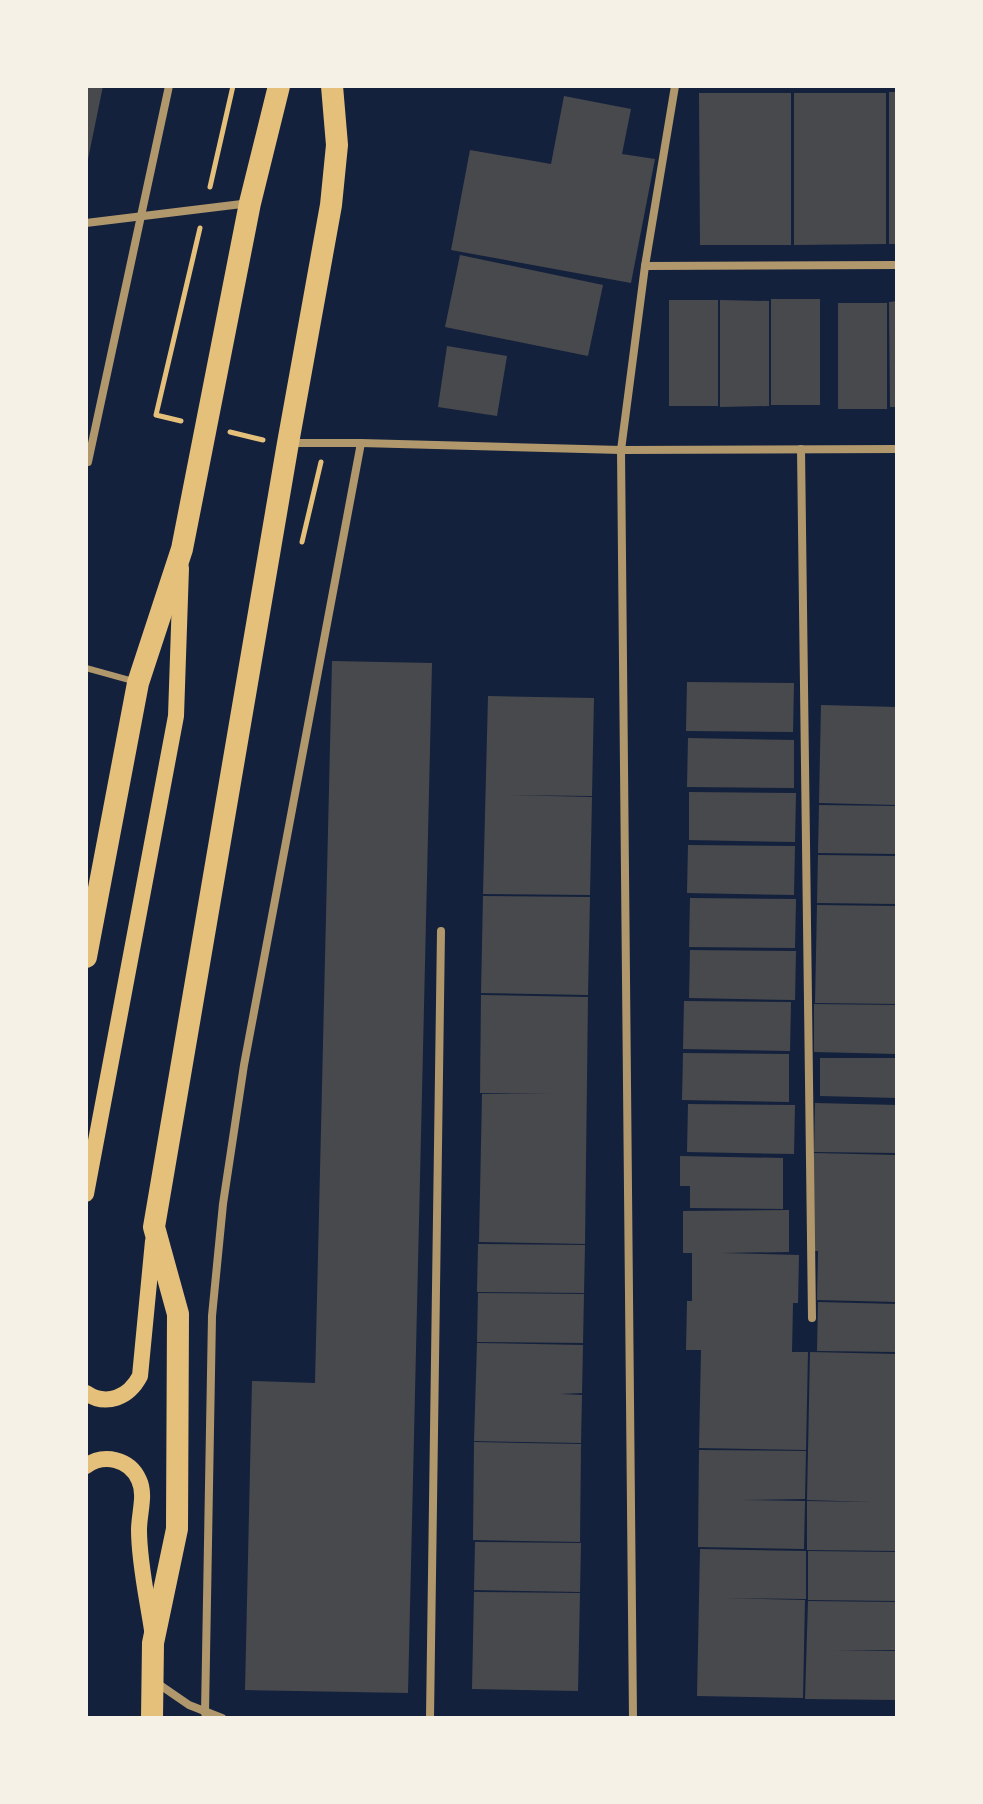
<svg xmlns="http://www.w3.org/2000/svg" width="983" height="1804" viewBox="0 0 983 1804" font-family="Jost,sans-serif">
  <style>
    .building { fill: #48494c }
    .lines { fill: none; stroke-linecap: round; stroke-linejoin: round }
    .path { stroke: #e5c07b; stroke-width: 5 }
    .service { stroke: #b1986c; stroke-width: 6 }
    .minor { stroke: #b1986c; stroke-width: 8 }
    .secondary { stroke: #e5c07b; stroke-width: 16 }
    .trunk { stroke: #e5c07b; stroke-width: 22 }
  </style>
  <rect width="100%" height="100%" fill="#14213d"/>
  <!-- building -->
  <g class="building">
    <path d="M 86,86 L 103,86 L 87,164 L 86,164 Z"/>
    <rect x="889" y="92" width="8" height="152"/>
    <path d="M 699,93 L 791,93 L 791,245 L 700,245 Z"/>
    <path d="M 794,93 L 886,93 L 886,244 L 794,245 Z"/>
    <path d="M 564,96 L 631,109 L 622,154 L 655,159 L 631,283 L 451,250 L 470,150 L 551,164 Z"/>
    <path d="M 460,255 L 603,285 L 588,356 L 445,327 Z"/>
    <rect x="771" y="299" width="49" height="106"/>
    <rect x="669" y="300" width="49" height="106"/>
    <path d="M 720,300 L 769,301 L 769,406 L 720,407 Z"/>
    <path d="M 897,301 L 897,407 L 890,407 L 889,302 Z"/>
    <rect x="838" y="303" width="49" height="106"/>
    <path d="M 447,346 L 507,356 L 497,416 L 438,407 Z"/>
    <path d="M 332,661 L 432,663 L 408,1693 L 245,1690 L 252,1381 L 315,1383 Z"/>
    <path d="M 687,682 L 794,683 L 793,732 L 686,731 Z"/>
    <path d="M 488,696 L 594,698 L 592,796 L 505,795 L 592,797 L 590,895 L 483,894 Z"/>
    <path d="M 821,705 L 897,707 L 897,805 L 819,803 Z"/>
    <path d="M 688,738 L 794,740 L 794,788 L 687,787 Z"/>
    <path d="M 689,792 L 796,793 L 795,842 L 689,840 Z"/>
    <path d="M 819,805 L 897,806 L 897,854 L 818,853 Z"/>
    <path d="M 688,845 L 795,846 L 794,895 L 687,893 Z"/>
    <path d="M 818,855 L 897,856 L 897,904 L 817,903 Z"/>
    <path d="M 483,896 L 590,897 L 588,995 L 481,993 Z"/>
    <path d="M 690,898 L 796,899 L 795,948 L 689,947 Z"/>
    <path d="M 817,905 L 897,906 L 897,1004 L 815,1003 Z"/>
    <path d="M 690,950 L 796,951 L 795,1000 L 689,998 Z"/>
    <path d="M 481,995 L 588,997 L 585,1244 L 479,1242 L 482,1094 L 553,1094 L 480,1093 Z"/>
    <path d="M 684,1001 L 791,1002 L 790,1051 L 683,1049 Z"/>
    <path d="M 814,1004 L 897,1005 L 897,1054 L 814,1052 Z"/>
    <path d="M 683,1053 L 789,1054 L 789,1102 L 682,1100 Z"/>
    <path d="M 820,1058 L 897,1058 L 897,1098 L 820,1096 Z"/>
    <path d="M 815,1103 L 897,1105 L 897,1153 L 814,1152 Z"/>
    <path d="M 688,1104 L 795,1105 L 794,1154 L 687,1152 Z"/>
    <path d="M 814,1153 L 897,1155 L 897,1302 L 817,1300 L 818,1251 L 812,1251 Z"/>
    <path d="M 680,1156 L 783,1158 L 783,1209 L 690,1208 L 690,1186 L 680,1186 Z"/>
    <path d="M 789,1210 L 789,1252 L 721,1253 L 799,1255 L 798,1303 L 793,1303 L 792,1352 L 808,1352 L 806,1450 L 699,1448 L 701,1350 L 686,1350 L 687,1301 L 692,1301 L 692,1253 L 683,1253 L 683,1211 Z"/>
    <path d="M 478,1244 L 585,1245 L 584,1293 L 477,1292 Z"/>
    <path d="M 478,1293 L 584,1294 L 583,1343 L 477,1342 Z"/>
    <path d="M 818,1302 L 897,1304 L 897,1352 L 817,1351 Z"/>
    <path d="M 477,1343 L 583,1345 L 582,1393 L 560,1394 L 582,1395 L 581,1443 L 474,1441 Z"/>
    <path d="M 810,1352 L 897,1354 L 897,1551 L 807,1550 L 807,1501 L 872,1502 L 807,1500 Z"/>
    <path d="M 474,1442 L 581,1444 L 580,1542 L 473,1540 Z"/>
    <path d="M 699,1450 L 806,1451 L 805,1499 L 740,1500 L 805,1501 L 804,1549 L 698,1547 Z"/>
    <path d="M 475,1542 L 581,1543 L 580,1592 L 474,1590 Z"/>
    <path d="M 700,1549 L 806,1551 L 806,1599 L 725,1598 L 805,1600 L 803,1698 L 697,1696 Z"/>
    <path d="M 808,1551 L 897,1552 L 897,1601 L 808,1600 Z"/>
    <path d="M 474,1592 L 580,1593 L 578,1691 L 472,1689 Z"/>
    <path d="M 808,1601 L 897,1602 L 897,1650 L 835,1651 L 897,1651 L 897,1700 L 805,1699 Z"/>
  </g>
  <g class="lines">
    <!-- path -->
    <g class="path">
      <path d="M 210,187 L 233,86"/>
      <path d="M 181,421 L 156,415 L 200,228"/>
      <path d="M 230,432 L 263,440"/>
      <path d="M 302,542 L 321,462"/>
    </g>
    <!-- service -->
    <path class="service" d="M 86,668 L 133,681"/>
    <!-- minor -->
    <g class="minor">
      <path d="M 86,223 L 250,203"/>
      <path d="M 645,266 L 897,265"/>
      <path d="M 290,443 L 361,443 L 621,450 L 897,449"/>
      <path d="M 801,449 L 812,1318"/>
      <path d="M 88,462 L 169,86"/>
      <path d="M 157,1683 L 189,1705 L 222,1718"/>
      <path d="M 205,1713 L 212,1316 L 223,1204 L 244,1065 L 361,443"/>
      <path d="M 430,1718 L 441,931"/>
      <path d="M 633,1718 L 621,450 L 645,266 L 675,86"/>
    </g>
    <!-- secondary -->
    <g class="secondary">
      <path d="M 86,1194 L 176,716 L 181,568"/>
      <path d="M 86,1393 C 107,1407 129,1397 140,1376 L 153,1241"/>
      <path d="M 86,1466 C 104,1453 130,1459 139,1480 C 146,1495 139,1513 139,1530 C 139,1562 147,1597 152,1630"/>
    </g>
    <!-- trunk -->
    <g class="trunk">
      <path d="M 86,957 L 138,683 L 182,549 L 250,203 L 279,86"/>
      <path d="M 152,1718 L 153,1643 L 177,1529 L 178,1314 L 154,1227 L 288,443 L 331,205 L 337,145 L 332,86"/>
    </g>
  </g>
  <!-- border -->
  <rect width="983" height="1804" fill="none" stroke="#f6f1e7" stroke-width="176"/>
</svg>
